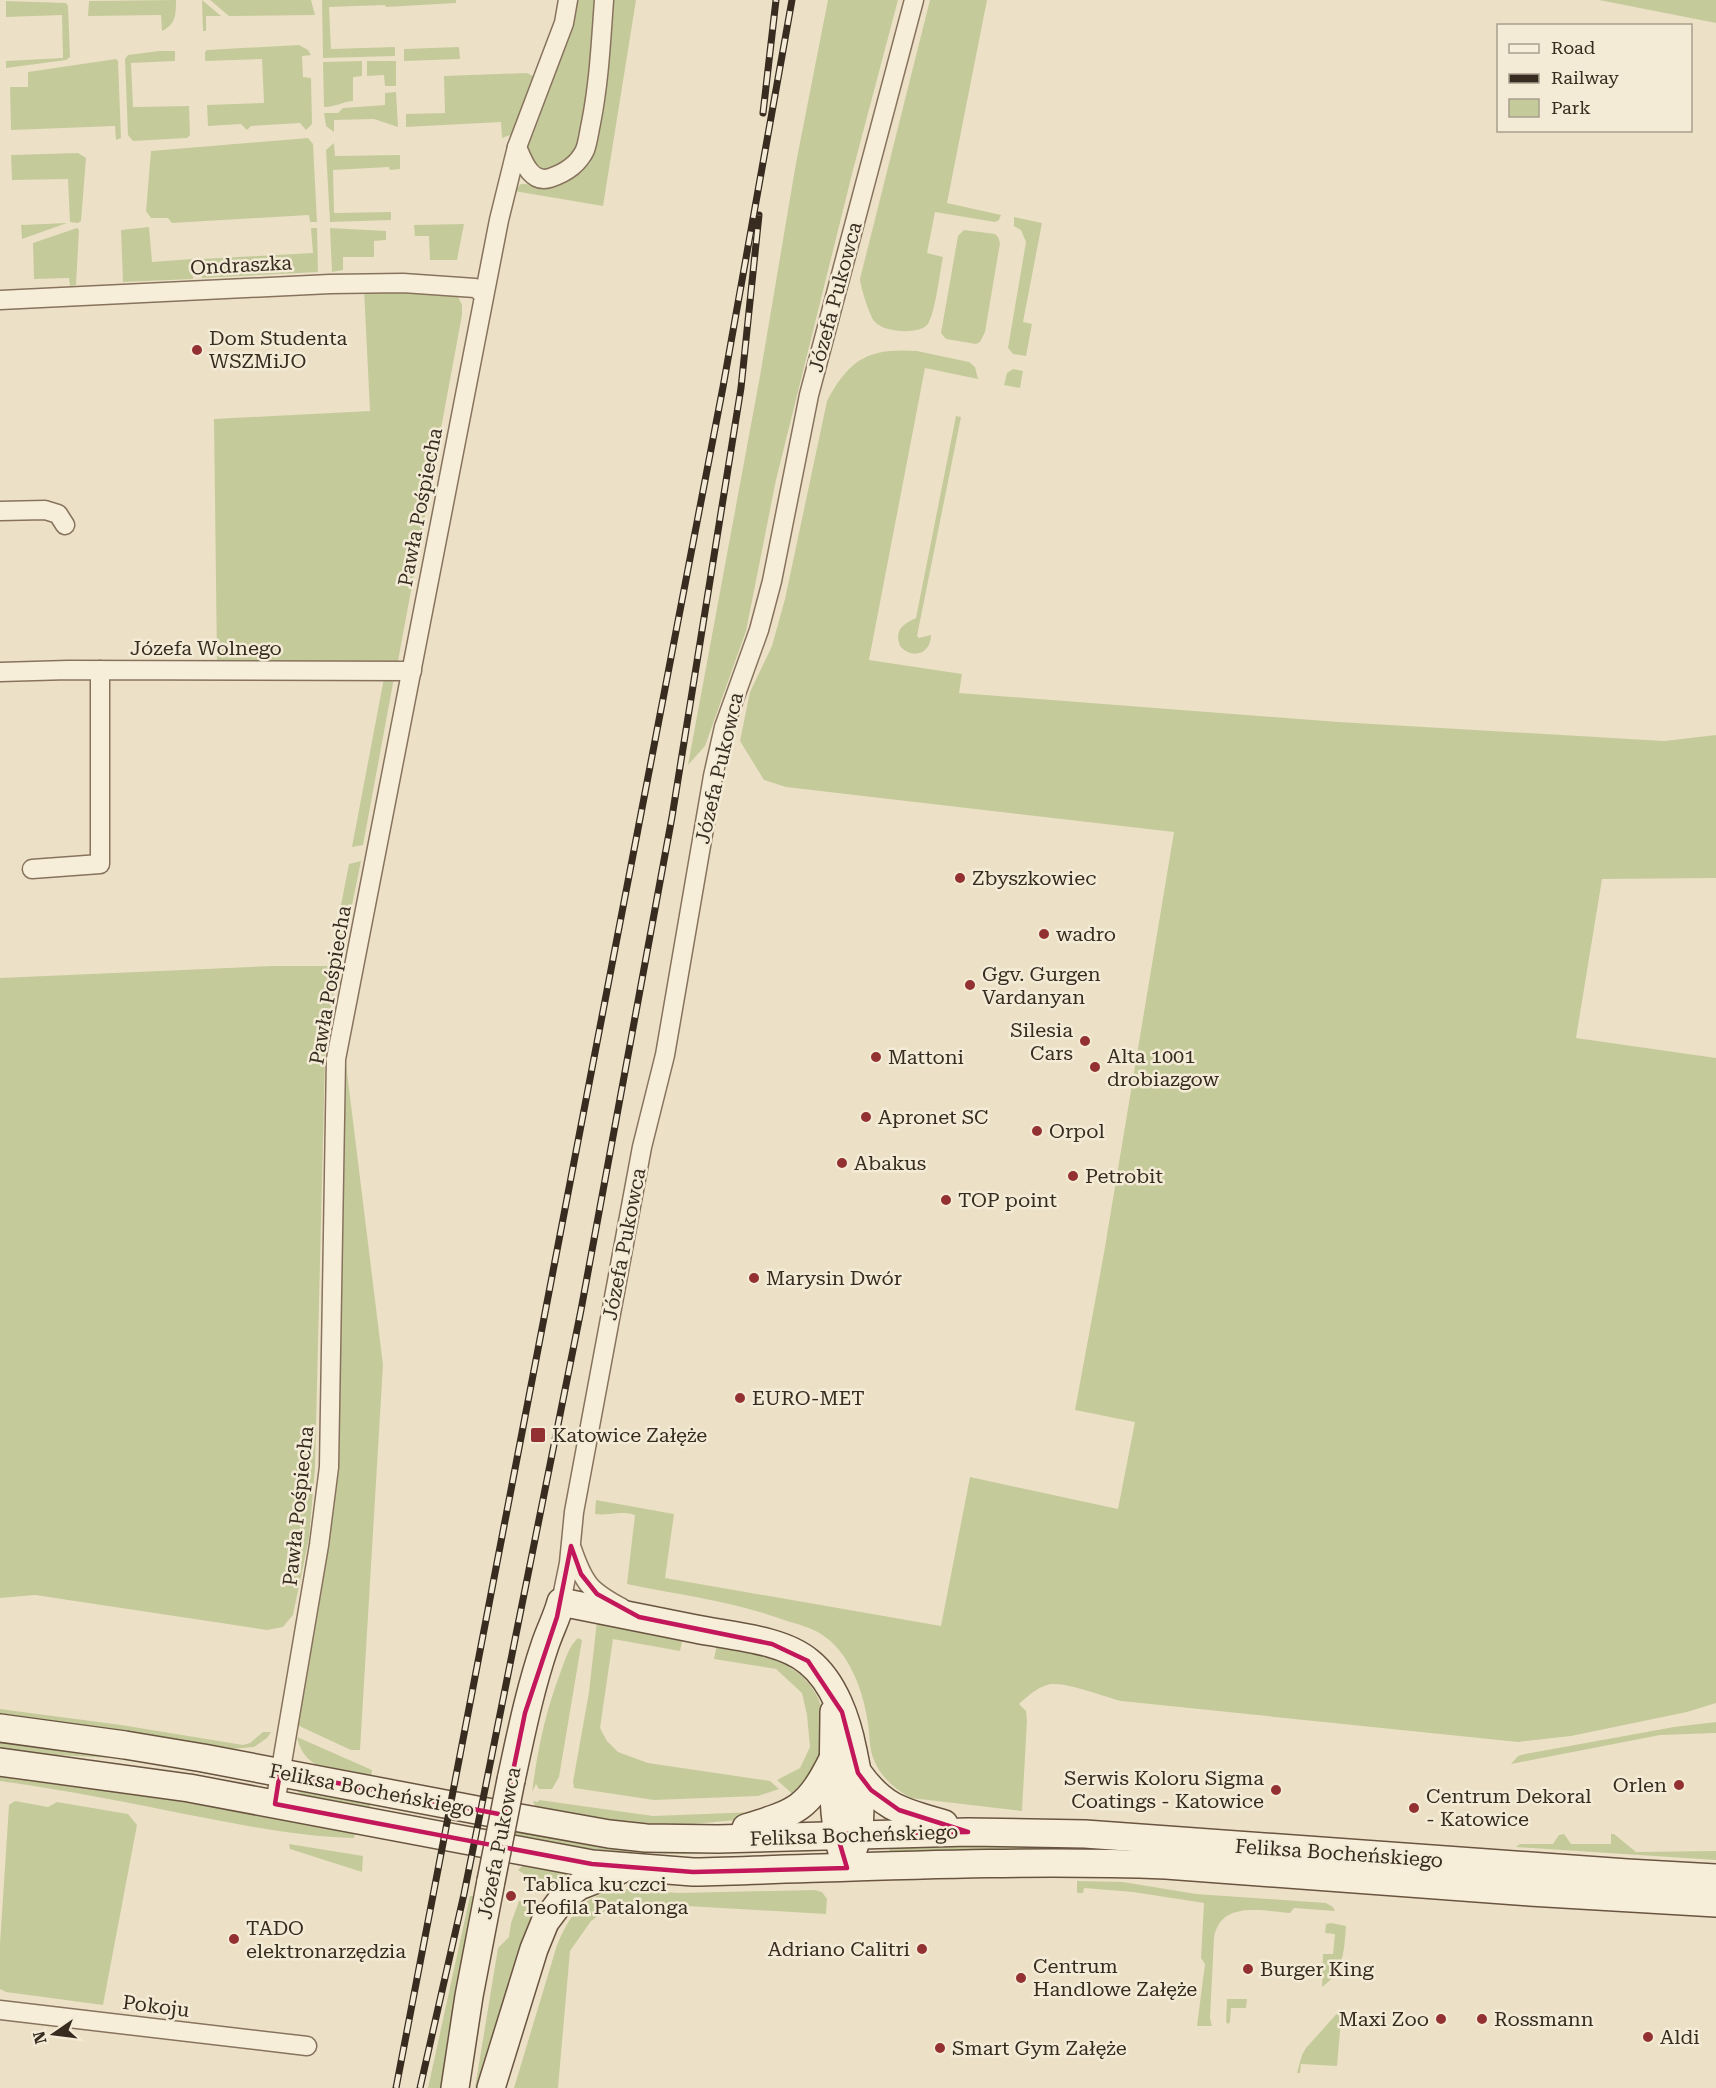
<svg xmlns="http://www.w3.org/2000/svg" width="1716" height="2088" viewBox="0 0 1716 2088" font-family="'Roboto Serif',serif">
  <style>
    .green { fill: #c5ca9b }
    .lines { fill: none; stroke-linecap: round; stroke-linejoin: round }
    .street-casing { stroke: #87735d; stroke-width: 21 }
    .secondary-casing { stroke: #695440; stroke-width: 30 }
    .street { stroke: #f7eeda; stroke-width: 18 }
    .secondary { stroke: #f7eeda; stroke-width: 27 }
    .rail-casing { stroke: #382c20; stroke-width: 7 }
    .rail { stroke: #f4ebd6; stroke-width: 4.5; stroke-dasharray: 14; stroke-linecap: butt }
    .secondary-bridge-casing { stroke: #695440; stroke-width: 30; stroke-linecap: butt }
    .secondary-bridge { stroke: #f7eeda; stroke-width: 27 }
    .marked { fill: none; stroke: #c2185b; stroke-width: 4.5; stroke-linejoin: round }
    .poi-dot { fill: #933132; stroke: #f4ebd6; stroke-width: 2 }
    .labels { text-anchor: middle; stroke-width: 5; stroke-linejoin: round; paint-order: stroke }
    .street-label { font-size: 20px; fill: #382c20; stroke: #f4ebd6 }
    .poi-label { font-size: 20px; fill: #382c20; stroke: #f4ebd6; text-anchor: start }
  </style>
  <rect width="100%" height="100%" fill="#ece1c7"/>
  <!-- green -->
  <g class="green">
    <path d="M 176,0 C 176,15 176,24 162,31 L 161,15 L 88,16 L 89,1 Z"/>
    <path d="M 202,0 L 221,16 L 206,16 L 206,31 L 203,31 Z"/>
    <path d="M 210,0 L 311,0 L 315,15 L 229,16 Z"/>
    <path d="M 322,0 L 456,0 L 456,3 L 386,7 L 385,5 L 329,7 L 331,49 L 395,47 L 395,56 L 323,58 Z"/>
    <path d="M 572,0 L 599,0 L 580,147 L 570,162 L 539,173 L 521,148 Z"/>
    <path d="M 613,0 L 636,0 L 603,206 L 514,191 L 521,184 L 551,185 L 563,183 L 582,172 L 590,163 L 595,152 L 605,102 Z"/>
    <path d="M 828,0 L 898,0 L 853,170 L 776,480 L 746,631 L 705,746 L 688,765 L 760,376 L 796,163 Z"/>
    <path d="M 930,0 L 987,0 L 947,203 L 1001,215 L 999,220 L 995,222 L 935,212 L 927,253 L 943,257 C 940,271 935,316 927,325 C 918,335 883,332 875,322 C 870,318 860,285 860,279 Z"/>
    <path d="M 1599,0 L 1716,0 L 1716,23 Z"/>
    <path d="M 6,1 L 66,3 L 68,6 L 70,57 L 66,60 L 6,68 L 6,61 L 63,58 L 62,15 L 6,17 Z"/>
    <path d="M 299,45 L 308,50 L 311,55 L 302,56 L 303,77 L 311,78 L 312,124 L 306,130 L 300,123 L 251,126 L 247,130 L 241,124 L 208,126 L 207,105 L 264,103 L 262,59 L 205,61 L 205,52 L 207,50 Z"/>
    <path d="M 459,47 L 460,59 L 404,61 L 404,49 Z"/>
    <path d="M 159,51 L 175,51 L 175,61 L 131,63 L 133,107 L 189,106 L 190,135 L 187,138 L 133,141 L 128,135 L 125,59 L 128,55 Z"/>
    <path d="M 116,59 L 118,61 L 121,138 L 116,140 L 115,126 L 11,130 L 10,87 L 28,87 L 28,72 Z"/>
    <path d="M 362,61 L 362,76 L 353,77 L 353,101 C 342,102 335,107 324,107 L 323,62 Z"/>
    <path d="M 367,61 L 396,61 L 396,86 L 385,86 L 384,75 L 367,76 Z"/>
    <path d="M 527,73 L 533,76 L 533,80 L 513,131 L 510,135 L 502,138 L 501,122 L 406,127 L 406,114 L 445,113 L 444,76 Z"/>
    <path d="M 396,92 L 398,127 L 374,119 L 334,120 L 334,132 L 326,126 L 324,113 L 338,113 L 343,108 L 385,105 L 385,93 Z"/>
    <path d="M 308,138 L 313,144 L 317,222 L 310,222 L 309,215 L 172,223 L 168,218 L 151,218 L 146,211 L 151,151 Z"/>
    <path d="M 334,143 L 335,156 L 400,155 L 400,169 L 390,170 L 389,167 L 333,170 L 334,213 L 391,212 L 391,220 L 330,222 L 326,150 Z"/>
    <path d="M 78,153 L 86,158 L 81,221 L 78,223 L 70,222 L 68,179 L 12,180 L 11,155 Z"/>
    <path d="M 1014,217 L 1042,223 L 1023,322 L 1032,324 L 1026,356 L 1013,354 L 1008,348 L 1026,242 L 1021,230 L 1014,226 Z"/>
    <path d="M 67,223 L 22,239 L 21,225 Z"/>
    <path d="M 464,224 L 457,260 L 430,260 L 429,236 L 415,236 L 414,225 Z"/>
    <path d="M 149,227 L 152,262 L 192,259 L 193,279 L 123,282 L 121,230 Z"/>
    <path d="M 77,228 L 79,230 L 76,285 L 70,286 L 69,278 L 34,279 L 33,243 Z"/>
    <path d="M 311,228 L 317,228 L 318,272 L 202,278 L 201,259 L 313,253 Z"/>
    <path d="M 330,228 L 386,231 L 386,240 L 374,241 L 374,257 L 343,257 L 343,270 L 332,272 Z"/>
    <path d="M 964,230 L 995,234 L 998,237 L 1000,243 L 985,332 L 980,342 L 976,344 L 946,339 L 941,333 L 958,236 Z"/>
    <path d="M 364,289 L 457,295 L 462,305 L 462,315 L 398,661 L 217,661 L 214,419 L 370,411 Z"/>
    <path d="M 917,351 L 969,362 L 975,367 L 978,379 L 925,368 L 869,660 L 962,674 L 959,693 L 1339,722 L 1664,741 L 1716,735 L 1716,878 L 1602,879 L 1576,1038 L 1716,1058 L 1716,1703 L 1687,1712 L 1571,1736 L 1518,1742 L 1121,1701 C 1104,1697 1062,1680 1047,1685 C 1036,1688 1027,1697 1019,1704 L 1026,1711 L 1027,1720 L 1022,1811 L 911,1798 C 895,1789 881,1778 874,1760 C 869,1749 870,1736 868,1724 C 864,1693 850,1652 821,1634 C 811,1628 798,1624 787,1621 C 736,1602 680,1595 627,1584 L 635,1515 C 621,1510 609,1516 595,1514 L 596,1500 L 674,1514 L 665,1578 L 941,1626 L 970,1477 L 1118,1509 L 1135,1422 L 1075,1410 L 1104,1253 L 1174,832 L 786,787 L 764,780 L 740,741 L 750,692 L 772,646 L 785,599 L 827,401 C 850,358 869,348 917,351 Z"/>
    <path d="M 1013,369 L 1023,371 L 1020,388 L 1004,385 L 1007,373 Z"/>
    <path d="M 956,416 L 961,417 L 917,636 L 919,638 L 931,635 C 931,654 912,660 900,646 C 894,630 903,624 916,618 Z"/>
    <path d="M 384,678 L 394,678 L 363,845 L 352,847 Z"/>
    <path d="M 361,861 L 330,1012 L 325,1058 L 315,1468 L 309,1538 L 293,1615 L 283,1627 L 267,1630 L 35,1595 L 0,1598 L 0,978 L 272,966 L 329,966 L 349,864 Z"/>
    <path d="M 346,1064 L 383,1365 L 360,1750 L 351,1750 L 297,1725 L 328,1550 L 336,1465 Z"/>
    <path d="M 597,1621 L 683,1636 L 680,1651 L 613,1639 L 600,1728 L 607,1741 L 618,1752 L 648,1763 L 770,1781 L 779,1789 L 758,1796 L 654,1800 L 574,1788 L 573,1782 L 589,1692 Z"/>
    <path d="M 578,1638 L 582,1640 L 559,1777 L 552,1789 L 539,1789 L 536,1784 L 532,1792 C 538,1748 545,1713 561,1671 C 565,1660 569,1646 578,1638 Z"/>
    <path d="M 717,1644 C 766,1654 821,1666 825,1727 C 825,1732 827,1739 826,1745 C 825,1756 805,1787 798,1799 L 777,1780 L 800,1768 L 810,1747 L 807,1715 L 802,1693 L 776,1669 L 714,1659 Z"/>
    <path d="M 0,1709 L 121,1725 L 243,1745 L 250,1743 L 263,1732 L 271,1732 L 267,1738 L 254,1747 L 230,1749 L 120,1730 L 0,1718 Z"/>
    <path d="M 1716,1722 L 1716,1733 L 1660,1735 L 1511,1764 L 1518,1756 L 1525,1754 L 1674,1727 Z"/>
    <path d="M 297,1737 L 372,1770 L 371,1779 C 342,1773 304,1773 297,1737 Z"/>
    <path d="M 0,1741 L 93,1750 L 235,1778 L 113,1758 L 0,1752 Z"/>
    <path d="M 0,1772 L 41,1777 L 356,1829 L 354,1838 C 300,1837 247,1826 195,1816 C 130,1803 65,1790 0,1781 Z"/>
    <path d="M 294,1789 L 371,1801 L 369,1812 L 307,1798 Z"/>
    <path d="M 539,1800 L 653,1816 L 756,1812 L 748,1819 L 648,1828 L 537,1810 L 533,1801 L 538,1802 Z"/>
    <path d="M 15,1801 L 48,1807 L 57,1802 L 128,1814 L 137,1825 L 103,2005 L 6,1992 L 0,1989 L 0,1944 L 9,1805 Z"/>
    <path d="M 511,1827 L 702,1850 L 702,1854 C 637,1855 572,1848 508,1838 Z"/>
    <path d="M 1564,1834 L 1571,1844 L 1611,1844 L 1611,1834 L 1614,1834 L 1636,1852 L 1716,1851 L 1716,1860 L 1516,1847 L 1520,1844 L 1553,1844 L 1559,1835 Z"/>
    <path d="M 1001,1842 L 1223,1855 L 890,1854 L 889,1843 Z"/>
    <path d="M 289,1844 L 363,1856 L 362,1872 L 290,1849 Z"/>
    <path d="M 526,1862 L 577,1873 L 551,1893 L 518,1870 Z"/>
    <path d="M 476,1879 L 480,1879 L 445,2088 L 428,2088 L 470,1896 L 473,1896 Z"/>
    <path d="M 1077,1881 L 1123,1882 L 1196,1894 L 1326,1903 L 1333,1907 L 1335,1911 L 1294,1908 L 1290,1913 C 1263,1911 1220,1900 1214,1938 L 1210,2018 L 1212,2026 L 1197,2026 L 1205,1964 L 1201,1958 L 1204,1903 L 1133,1892 L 1084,1888 L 1083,1893 L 1077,1893 Z"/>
    <path d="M 626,1889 L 678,1893 L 815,1890 L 822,1892 L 827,1899 L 826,1914 L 618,1902 L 591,1921 L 570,1951 L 558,2088 L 514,2088 L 557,1945 C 572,1910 586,1893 626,1889 Z"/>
    <path d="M 519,1901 L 543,1905 L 482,2088 L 475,2088 L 498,1948 L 509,1937 L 511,1923 Z"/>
    <path d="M 1331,1923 L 1346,1926 C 1344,1951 1344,1972 1322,1987 L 1323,1954 L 1333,1954 L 1335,1934 L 1325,1933 L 1326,1924 Z"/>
    <path d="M 1227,1999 L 1247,1999 L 1246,2008 L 1231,2008 L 1230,2022 L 1228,2024 L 1226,2022 Z"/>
    <path d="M 1342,2008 L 1337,2066 L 1301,2064 L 1300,2073 L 1297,2073 L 1302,2055 L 1306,2048 Z"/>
  </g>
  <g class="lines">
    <!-- street casing -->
    <g class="street-casing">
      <g id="street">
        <path d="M 517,147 C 523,161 531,184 550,178 C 565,173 578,165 585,150 C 588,142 589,132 591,123 C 599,83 601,41 604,0"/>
        <path d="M 0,300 L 330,284 L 403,283 L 475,288 L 483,293"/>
        <path d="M 0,511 L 45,510 L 58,514 L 65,525"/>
        <path d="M 0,672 L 68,670 L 412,671"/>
        <path d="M 32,869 L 100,864 L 100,670"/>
        <path d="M 572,1549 C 584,1584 590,1591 622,1608"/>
        <path d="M 561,1602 L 569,1563 L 574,1512 L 642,1147 L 665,1055 L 713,776 L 724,727 L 759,630 L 772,581 L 809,395 L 914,0"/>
        <path d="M 275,1804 L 319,1545 L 329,1467 L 336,1059 L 499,220 L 517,147 L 564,23 L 568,0"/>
        <path d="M 0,2010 L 307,2046"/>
      </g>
    </g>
    <!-- secondary casing -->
    <g class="secondary-casing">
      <g id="secondary">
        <path d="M 834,1712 C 834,1755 830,1811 842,1852"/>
        <path d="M 0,1728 L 125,1745 L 203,1758 L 503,1815 L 609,1834 L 646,1838 L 718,1839 L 968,1832 L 1085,1834 L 1627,1873 L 1716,1878"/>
        <path d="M 0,1762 L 189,1788 L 592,1864 L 693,1872 C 851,1868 1008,1859 1166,1865 L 1530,1892 L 1716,1903"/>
        <path d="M 858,1773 C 884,1809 903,1812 944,1824"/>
        <path d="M 511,1780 C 521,1734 530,1689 545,1645 C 550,1630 557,1617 561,1602 C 606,1611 651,1620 696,1629 C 730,1636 782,1639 809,1662 C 834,1682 847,1720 853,1751 C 860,1782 865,1819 853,1850"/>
        <path d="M 746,1828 C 797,1812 808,1809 833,1759"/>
        <path d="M 455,2088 L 469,1996 L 491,1881"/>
        <path d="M 491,2088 L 534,1949 L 545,1922 L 563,1898 L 579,1886 L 620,1870"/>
      </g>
    </g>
    <!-- street -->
    <use href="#street" class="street"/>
    <!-- secondary -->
    <use href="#secondary" class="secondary"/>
    <!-- rail casing -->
    <g class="rail-casing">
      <g id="rail">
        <path d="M 763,113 L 776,0"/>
        <path d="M 396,2088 L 723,387 L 792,0"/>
        <path d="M 420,2088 L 464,1894 L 581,1310 L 672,817 L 741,388 L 759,215"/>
      </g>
    </g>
    <!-- rail -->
    <use href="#rail" class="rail"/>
    <!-- secondary-bridge casing -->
    <g class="secondary-bridge-casing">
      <path id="secondary-bridge" d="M 491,1881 L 511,1780"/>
    </g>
    <!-- secondary-bridge -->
    <use href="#secondary-bridge" class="secondary-bridge"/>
  </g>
  <!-- marked area -->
  <path class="marked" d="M 571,1546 L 581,1574 L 597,1594 L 639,1617 L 772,1644 L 808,1661 L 842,1712 L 858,1773 L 871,1790 L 899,1810 L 968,1832 L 837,1834 L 847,1868 L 693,1872 L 592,1864 L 275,1804 L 280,1772 L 504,1815 L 525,1713 L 557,1617 Z"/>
  <!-- markers -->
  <g class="poi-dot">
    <circle cx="197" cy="350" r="6"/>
    <circle cx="960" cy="878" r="6"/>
    <circle cx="1044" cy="934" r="6"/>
    <circle cx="970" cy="985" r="6"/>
    <circle cx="1085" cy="1041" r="6"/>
    <circle cx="876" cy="1057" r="6"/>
    <circle cx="1095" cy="1067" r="6"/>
    <circle cx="866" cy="1117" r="6"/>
    <circle cx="1037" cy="1131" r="6"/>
    <circle cx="842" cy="1163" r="6"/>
    <circle cx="1073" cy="1176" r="6"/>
    <circle cx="946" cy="1200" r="6"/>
    <circle cx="754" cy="1278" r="6"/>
    <circle cx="740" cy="1398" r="6"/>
    <rect x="530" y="1427" width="16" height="16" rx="3"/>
    <circle cx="1679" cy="1785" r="6"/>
    <circle cx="1276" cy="1790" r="6"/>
    <circle cx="1414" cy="1808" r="6"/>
    <circle cx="511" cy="1896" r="6"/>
    <circle cx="234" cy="1939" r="6"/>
    <circle cx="922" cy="1949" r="6"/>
    <circle cx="1248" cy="1969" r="6"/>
    <circle cx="1021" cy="1978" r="6"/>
    <circle cx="1441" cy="2019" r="6"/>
    <circle cx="1482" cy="2019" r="6"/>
    <circle cx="1648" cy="2037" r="6"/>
    <circle cx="940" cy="2048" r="6"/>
  </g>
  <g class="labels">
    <!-- street labels -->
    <g class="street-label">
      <text transform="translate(241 265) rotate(-3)" y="7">Ondraszka</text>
      <text transform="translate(835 297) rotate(-75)" y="7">Józefa Pukowca</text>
      <text transform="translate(420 507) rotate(-79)" y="7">Pawła Pośpiecha</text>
      <text x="206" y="655">Józefa Wolnego</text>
      <text transform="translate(719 768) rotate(-77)" y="7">Józefa Pukowca</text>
      <text transform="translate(330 985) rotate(-80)" y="7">Pawła Pośpiecha</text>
      <text transform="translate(624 1244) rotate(-79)" y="7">Józefa Pukowca</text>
      <text transform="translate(298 1506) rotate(-84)" y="7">Pawła Pośpiecha</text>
      <text transform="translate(372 1790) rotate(11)" y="7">Feliksa Bocheńskiego</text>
      <text transform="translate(854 1835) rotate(-2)" y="7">Feliksa Bocheńskiego</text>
      <text transform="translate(499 1843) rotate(-79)" y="7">Józefa Pukowca</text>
      <text transform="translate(1339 1853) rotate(4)" y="7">Feliksa Bocheńskiego</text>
      <text transform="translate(156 2006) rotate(7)" y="7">Pokoju</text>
    </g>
    <!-- poi labels -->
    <g class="poi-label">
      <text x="209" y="345">Dom Studenta<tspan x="209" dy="23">WSZMiJO</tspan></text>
      <text x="972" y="885">Zbyszkowiec</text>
      <text x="1056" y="941">wadro</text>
      <text x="982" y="981">Ggv. Gurgen<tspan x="982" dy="23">Vardanyan</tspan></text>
      <text x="1073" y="1037" text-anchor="end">Silesia<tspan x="1073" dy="23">Cars</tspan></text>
      <text x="1107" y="1063">Alta 1001<tspan x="1107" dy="23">drobiazgow</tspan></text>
      <text x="888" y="1064">Mattoni</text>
      <text x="878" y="1124">Apronet SC</text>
      <text x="1049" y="1138">Orpol</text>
      <text x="854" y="1170">Abakus</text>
      <text x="1085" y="1183">Petrobit</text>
      <text x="958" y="1207">TOP point</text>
      <text x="766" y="1285">Marysin Dwór</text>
      <text x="752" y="1405">EURO-MET</text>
      <text x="552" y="1442">Katowice Załęże</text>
      <text x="1264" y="1785" text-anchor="end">Serwis Koloru Sigma<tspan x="1264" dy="23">Coatings - Katowice</tspan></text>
      <text x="1667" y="1792" text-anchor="end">Orlen</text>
      <text x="1426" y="1803">Centrum Dekoral<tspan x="1426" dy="23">- Katowice</tspan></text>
      <text x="523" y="1891">Tablica ku czci<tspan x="523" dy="23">Teofila Patalonga</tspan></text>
      <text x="246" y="1935">TADO<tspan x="246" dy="23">elektronarzędzia</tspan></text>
      <text x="910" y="1956" text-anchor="end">Adriano Calitri</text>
      <text x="1033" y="1973">Centrum<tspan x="1033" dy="23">Handlowe Załęże</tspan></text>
      <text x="1260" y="1976">Burger King</text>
      <text x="1429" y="2026" text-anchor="end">Maxi Zoo</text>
      <text x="1494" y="2026">Rossmann</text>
      <text x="1660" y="2044">Aldi</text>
      <text x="952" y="2055">Smart Gym Załęże</text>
    </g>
  </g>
  <!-- legend -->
  <rect x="1497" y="24" width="195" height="108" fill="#f4ebd6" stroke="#a99f8d" stroke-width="1.5"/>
  <rect x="1509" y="44" width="30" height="9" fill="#f7eeda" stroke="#a99f8d" stroke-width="1.5"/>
  <text x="1551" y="54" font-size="18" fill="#382c20">Road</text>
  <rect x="1509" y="74" width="30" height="9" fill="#382c20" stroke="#a99f8d" stroke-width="1.5"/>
  <text x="1551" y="84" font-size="18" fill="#382c20">Railway</text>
  <rect x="1509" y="99" width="30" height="18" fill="#c5ca9b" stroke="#a99f8d" stroke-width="1.5"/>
  <text x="1551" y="114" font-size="18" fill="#382c20">Park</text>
  <!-- north arrow -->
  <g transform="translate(54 2034) rotate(256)" stroke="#f4ebd6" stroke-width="4.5" paint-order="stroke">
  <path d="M0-4.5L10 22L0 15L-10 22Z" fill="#382c20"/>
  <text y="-9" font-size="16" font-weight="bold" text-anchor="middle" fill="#382c20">N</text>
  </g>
</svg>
